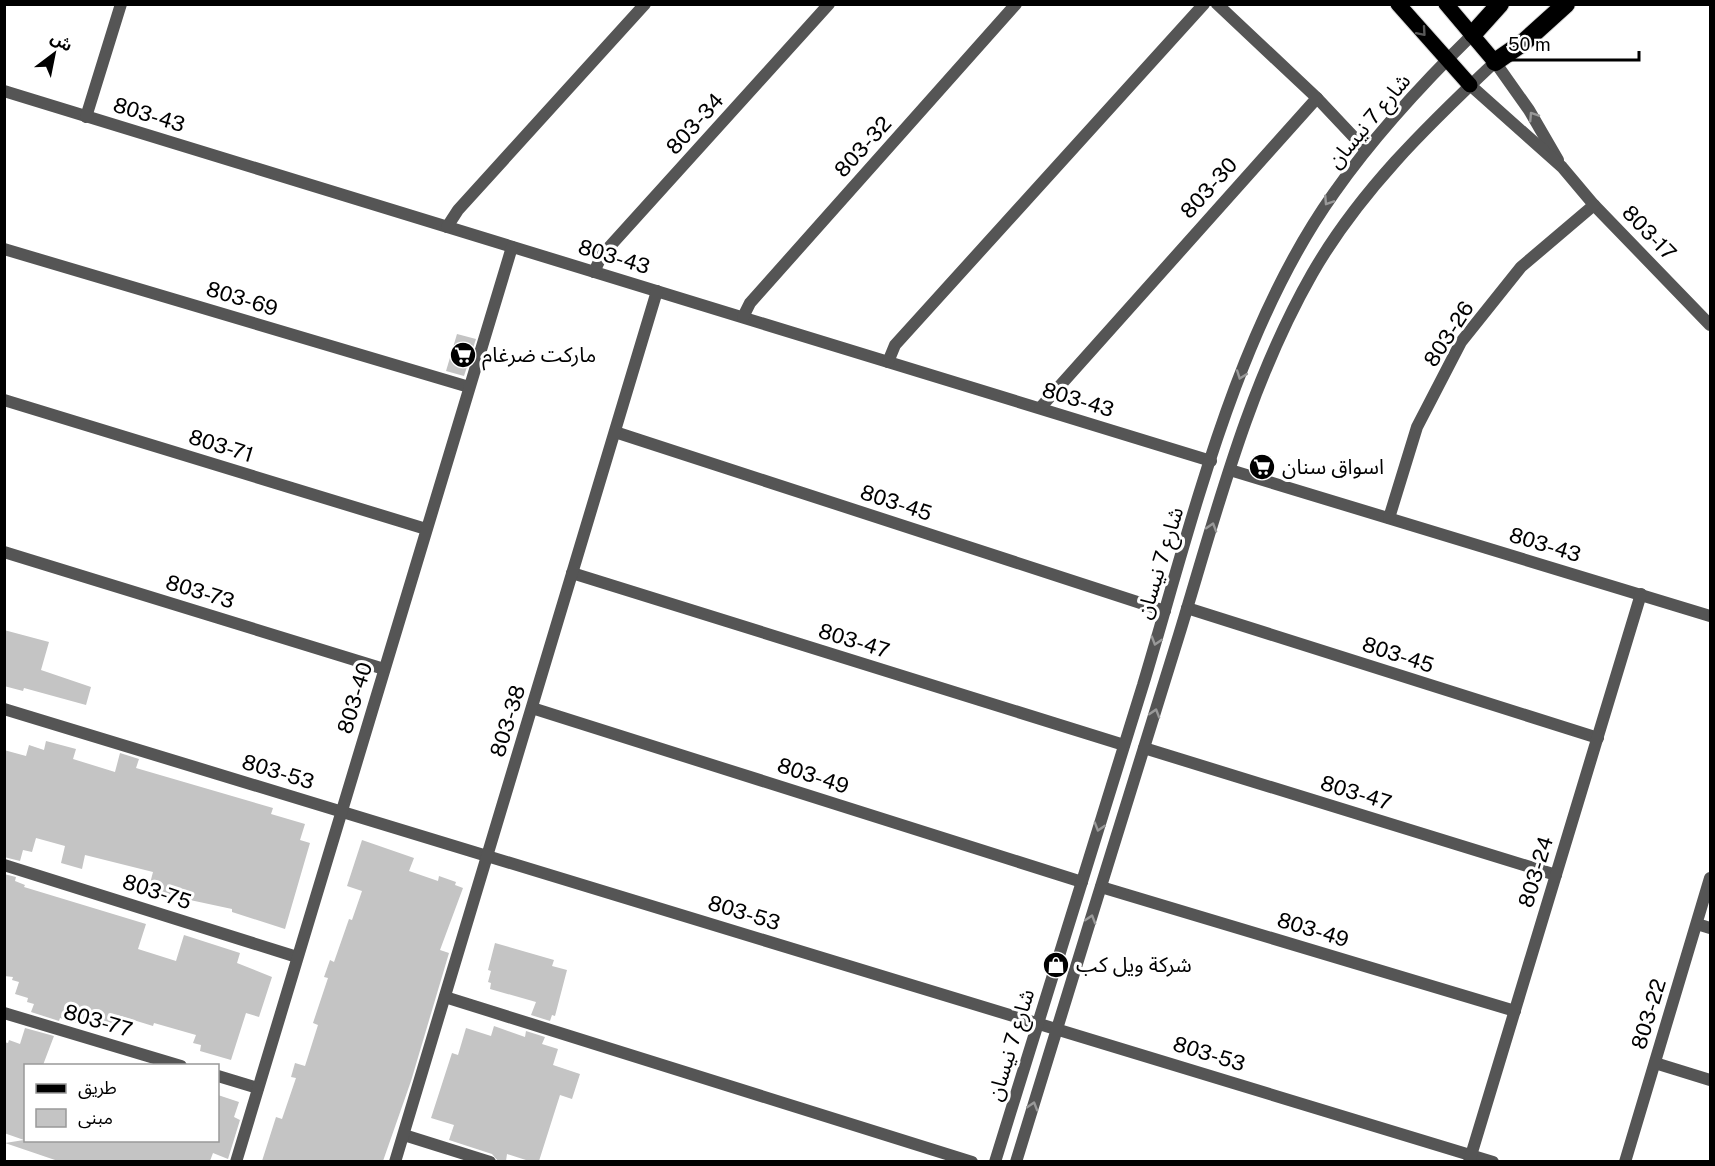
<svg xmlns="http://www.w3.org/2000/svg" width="1715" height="1166" viewBox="0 0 1715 1166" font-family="'Public Sans','Noto Sans Arabic',sans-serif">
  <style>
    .building { fill: #c4c4c4 }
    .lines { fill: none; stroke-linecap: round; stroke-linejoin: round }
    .primary-casing { stroke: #dbdbdb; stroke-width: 17 }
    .motorway-casing { stroke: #dbdbdb; stroke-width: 20 }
    .minor { stroke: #555; stroke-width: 12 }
    .tertiary { stroke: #555; stroke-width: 12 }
    .primary { stroke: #000; stroke-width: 15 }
    .motorway { stroke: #000; stroke-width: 18 }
    .oneway { stroke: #595959 }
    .oneway2 { stroke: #999 }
    .labels { text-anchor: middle; stroke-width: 6; stroke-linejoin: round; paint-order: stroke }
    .street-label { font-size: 21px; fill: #000; stroke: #fff }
    .poi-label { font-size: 21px; fill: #000; stroke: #fff; text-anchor: start }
  </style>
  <rect width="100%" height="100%" fill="#fff"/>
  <!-- building -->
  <g class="building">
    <path d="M 457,334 L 476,339 L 464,376 L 446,371 Z"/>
    <path d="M 4,630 L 49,642 L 41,670 L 91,687 L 86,705 L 24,688 L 23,691 L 4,686 Z"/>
    <path d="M 46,741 L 76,749 L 73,759 L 115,772 L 120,753 L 139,759 L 136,768 L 273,808 L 271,814 L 305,824 L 300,840 L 310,843 L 285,929 L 232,912 L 232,909 L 148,891 L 153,872 L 85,855 L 82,869 L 61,863 L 65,846 L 36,838 L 32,852 L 23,850 L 20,861 L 4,857 L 4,750 L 26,756 L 29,745 L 44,750 Z"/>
    <path d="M 362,840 L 414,858 L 409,871 L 438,881 L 439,876 L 456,882 L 455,885 L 463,888 L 440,950 L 449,953 L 411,1081 L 383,1161 L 262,1161 L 276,1117 L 282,1119 L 296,1078 L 291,1077 L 295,1063 L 305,1066 L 318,1025 L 313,1023 L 328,978 L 324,977 L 330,960 L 334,962 L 349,919 L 352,920 L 362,891 L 347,886 Z"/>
    <path d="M 4,874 L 16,877 L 15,881 L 25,885 L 24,887 L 146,924 L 138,949 L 176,961 L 184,935 L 240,953 L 237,963 L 272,977 L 259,1017 L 246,1013 L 231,1060 L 200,1051 L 201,1045 L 193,1043 L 196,1035 L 154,1023 L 153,1026 L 117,1015 L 112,1030 L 78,1019 L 77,1023 L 60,1018 L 59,1021 L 31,1012 L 34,1004 L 27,1002 L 28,998 L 15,994 L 19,982 L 12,980 L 13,977 L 4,976 Z"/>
    <path d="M 495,943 L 554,960 L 552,966 L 567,970 L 555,1016 L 552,1015 L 550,1021 L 531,1015 L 536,1002 L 490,989 L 491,983 L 488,982 L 491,971 L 488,970 Z"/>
    <path d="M 494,1026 L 525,1037 L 526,1031 L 545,1037 L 542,1044 L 558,1049 L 553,1065 L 580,1074 L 572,1099 L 560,1095 L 539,1161 L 529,1161 L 507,1154 L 506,1161 L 498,1161 L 492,1154 L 449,1140 L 454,1125 L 431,1118 L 452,1053 L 458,1055 L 466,1028 L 491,1036 Z"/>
    <path d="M 25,1028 L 54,1036 L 43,1065 L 26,1065 L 26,1140 L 218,1140 L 218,1095 L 239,1102 L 234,1117 L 240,1120 L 228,1159 L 213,1153 L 210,1161 L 58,1161 L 5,1143 L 24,1140 L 4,1133 L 4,1042 L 8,1043 L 9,1040 L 20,1044 Z"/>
  </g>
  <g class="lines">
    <!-- primary casing -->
    <g class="primary-casing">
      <g id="primary">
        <path d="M 1398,4 L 1470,85"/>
        <path d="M 1446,4 L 1495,62"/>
      </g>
    </g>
    <!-- motorway casing -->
    <g class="motorway-casing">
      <g id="motorway">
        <path d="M 1473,34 L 1500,4"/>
        <path d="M 1495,62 L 1524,42 L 1566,4"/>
      </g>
    </g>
    <!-- minor -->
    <g class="minor">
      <path d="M 1495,62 L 1529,110 L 1558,160"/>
      <path d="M 1470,85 L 1562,167 L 1594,205 L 1710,325"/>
      <path d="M 4,91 L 1211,461"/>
      <path d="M 1317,98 L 1366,150"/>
      <path d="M 86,117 L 121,4"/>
      <path d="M 447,227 L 458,210 L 645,4"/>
      <path d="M 4,249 L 469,387"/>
      <path d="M 594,272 L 602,255 L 829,4"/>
      <path d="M 743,317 L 750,303 L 1016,4"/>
      <path d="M 888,362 L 895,345 L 1204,4"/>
      <path d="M 4,400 L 426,529"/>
      <path d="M 1040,408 L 1317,98 L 1217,4"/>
      <path d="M 615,432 L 1165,611"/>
      <path d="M 1230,470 L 1710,616"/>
      <path d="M 1389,518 L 1417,427 L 1461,342 L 1521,267 L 1594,205"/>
      <path d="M 4,552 L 384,669"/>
      <path d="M 572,573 L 1124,745"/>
      <path d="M 1187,608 L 1598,738"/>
      <path d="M 532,708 L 1082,882"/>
      <path d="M 4,709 L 1493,1162"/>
      <path d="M 1144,748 L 1556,875"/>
      <path d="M 4,865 L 297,957"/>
      <path d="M 1101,887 L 1515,1011"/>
      <path d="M 1697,924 L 1710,928"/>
      <path d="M 445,997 L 972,1162"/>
      <path d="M 4,1013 L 181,1066"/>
      <path d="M 1655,1063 L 1710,1080"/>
      <path d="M 218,1076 L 258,1088"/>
      <path d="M 404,1135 L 490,1162"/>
      <path d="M 236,1162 L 512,247"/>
      <path d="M 395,1162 L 657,291"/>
      <path d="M 1469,1162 L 1641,594"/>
      <path d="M 1625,1162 L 1710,878"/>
    </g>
    <!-- tertiary -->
    <g class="tertiary">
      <path d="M 995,1162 C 1045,1003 1094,844 1143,685 C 1192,523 1235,332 1334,193 C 1374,136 1423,83 1473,34"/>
      <path d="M 1016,1162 C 1070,986 1124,811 1179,635 C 1216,514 1248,386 1312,274 C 1359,192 1426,127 1495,62"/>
    </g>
    <!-- primary -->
    <use href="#primary" class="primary"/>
    <!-- motorway -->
    <use href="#motorway" class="motorway"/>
  </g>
  <!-- one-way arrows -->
  <defs><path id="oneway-chevron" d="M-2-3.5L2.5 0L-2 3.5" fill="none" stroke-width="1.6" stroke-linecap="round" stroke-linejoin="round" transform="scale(1.5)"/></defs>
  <use class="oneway" href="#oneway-chevron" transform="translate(1422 32) rotate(49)"/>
  <g class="oneway2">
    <use href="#oneway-chevron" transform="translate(1533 116) rotate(-123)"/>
    <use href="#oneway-chevron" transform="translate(1328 201) rotate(123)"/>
    <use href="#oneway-chevron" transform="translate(1241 375) rotate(110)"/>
    <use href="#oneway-chevron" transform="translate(1212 527) rotate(-73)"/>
    <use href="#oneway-chevron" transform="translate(1156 641) rotate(107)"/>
    <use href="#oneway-chevron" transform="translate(1155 713) rotate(-73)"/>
    <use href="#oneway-chevron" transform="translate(1099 827) rotate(107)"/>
    <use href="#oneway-chevron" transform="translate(1091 919) rotate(-73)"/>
    <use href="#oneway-chevron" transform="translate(1033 1106) rotate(-73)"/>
  </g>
  <!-- icons -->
  <defs>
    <g id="supermarket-disc" transform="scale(1.35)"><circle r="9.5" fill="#000" stroke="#fff"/><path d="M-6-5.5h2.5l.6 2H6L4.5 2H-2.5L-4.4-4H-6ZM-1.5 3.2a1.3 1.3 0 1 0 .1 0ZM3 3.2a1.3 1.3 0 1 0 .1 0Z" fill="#fff"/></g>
    <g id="shop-disc" transform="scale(1.35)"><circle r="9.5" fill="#000" stroke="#fff"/><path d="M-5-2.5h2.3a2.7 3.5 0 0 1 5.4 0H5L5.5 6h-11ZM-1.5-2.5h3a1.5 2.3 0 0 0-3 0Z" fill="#fff"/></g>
  </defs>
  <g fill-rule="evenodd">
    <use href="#supermarket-disc" x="463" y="355"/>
    <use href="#supermarket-disc" x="1262" y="467"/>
    <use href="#shop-disc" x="1056" y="965"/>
  </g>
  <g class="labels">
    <!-- street labels -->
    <g class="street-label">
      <text transform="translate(149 115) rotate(17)" y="7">803-43</text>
      <text transform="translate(1369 121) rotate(-50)" y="7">شارع 7 نيسان</text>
      <text transform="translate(695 124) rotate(-48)" y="7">803-34</text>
      <text transform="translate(863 147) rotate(-48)" y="7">803-32</text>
      <text transform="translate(1209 188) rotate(-48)" y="7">803-30</text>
      <text transform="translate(1649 233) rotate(46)" y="7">803-17</text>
      <text transform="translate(614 257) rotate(17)" y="7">803-43</text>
      <text transform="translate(242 299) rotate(17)" y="7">803-69</text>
      <text transform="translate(1449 334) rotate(-57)" y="7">803-26</text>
      <text transform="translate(1078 400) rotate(17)" y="7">803-43</text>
      <text transform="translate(221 446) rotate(17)" y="7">803-71</text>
      <text transform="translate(896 503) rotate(18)" y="7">803-45</text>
      <text transform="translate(1545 545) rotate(17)" y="7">803-43</text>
      <text transform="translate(1160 563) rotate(-73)" y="7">شارع 7 نيسان</text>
      <text transform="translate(200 592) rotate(17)" y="7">803-73</text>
      <text transform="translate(854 641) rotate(17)" y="7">803-47</text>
      <text transform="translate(1398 655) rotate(18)" y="7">803-45</text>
      <text transform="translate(355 698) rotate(-73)" y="7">803-40</text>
      <text transform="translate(508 721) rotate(-73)" y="7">803-38</text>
      <text transform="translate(278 772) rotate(17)" y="7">803-53</text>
      <text transform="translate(813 776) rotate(18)" y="7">803-49</text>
      <text transform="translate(1356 793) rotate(17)" y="7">803-47</text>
      <text transform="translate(1536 872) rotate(-73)" y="7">803-24</text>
      <text transform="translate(157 892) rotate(18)" y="7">803-75</text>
      <text transform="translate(744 913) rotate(17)" y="7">803-53</text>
      <text transform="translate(1313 930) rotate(17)" y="7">803-49</text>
      <text transform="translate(1649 1014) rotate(-73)" y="7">803-22</text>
      <text transform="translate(98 1021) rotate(16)" y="7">803-77</text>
      <text transform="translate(1011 1045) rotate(-73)" y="7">شارع 7 نيسان</text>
      <text transform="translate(1209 1054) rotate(17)" y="7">803-53</text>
    </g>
    <!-- poi labels -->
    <g class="poi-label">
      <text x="482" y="362">ماركت ضرغام</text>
      <text x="1282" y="474">اسواق سنان</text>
      <text x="1076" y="972">شركة ويل كب</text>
    </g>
  </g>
  <!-- border -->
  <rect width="1715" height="1166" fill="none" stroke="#000000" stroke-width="12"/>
  <!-- legend -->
  <rect x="24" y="1064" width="195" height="78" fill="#ffffff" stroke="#999999" stroke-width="1.5"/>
  <rect x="36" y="1084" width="30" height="9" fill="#000000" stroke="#999999" stroke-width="1.5"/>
  <text x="78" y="1094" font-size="18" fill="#000000">طريق</text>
  <rect x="36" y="1109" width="30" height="18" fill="#c4c4c4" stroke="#999999" stroke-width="1.5"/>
  <text x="78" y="1124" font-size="18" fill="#000000">مبنى</text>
  <!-- north arrow -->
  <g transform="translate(54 54) rotate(32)" stroke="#ffffff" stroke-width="4.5" paint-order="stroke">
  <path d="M0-4.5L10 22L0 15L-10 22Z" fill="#000000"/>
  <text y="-9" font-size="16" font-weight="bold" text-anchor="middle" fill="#000000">ش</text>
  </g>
  <!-- scale -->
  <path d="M1499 51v9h140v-9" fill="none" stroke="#000000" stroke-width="3"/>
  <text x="1508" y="51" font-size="18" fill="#000000" stroke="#ffffff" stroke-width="4.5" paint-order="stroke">50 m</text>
</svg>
